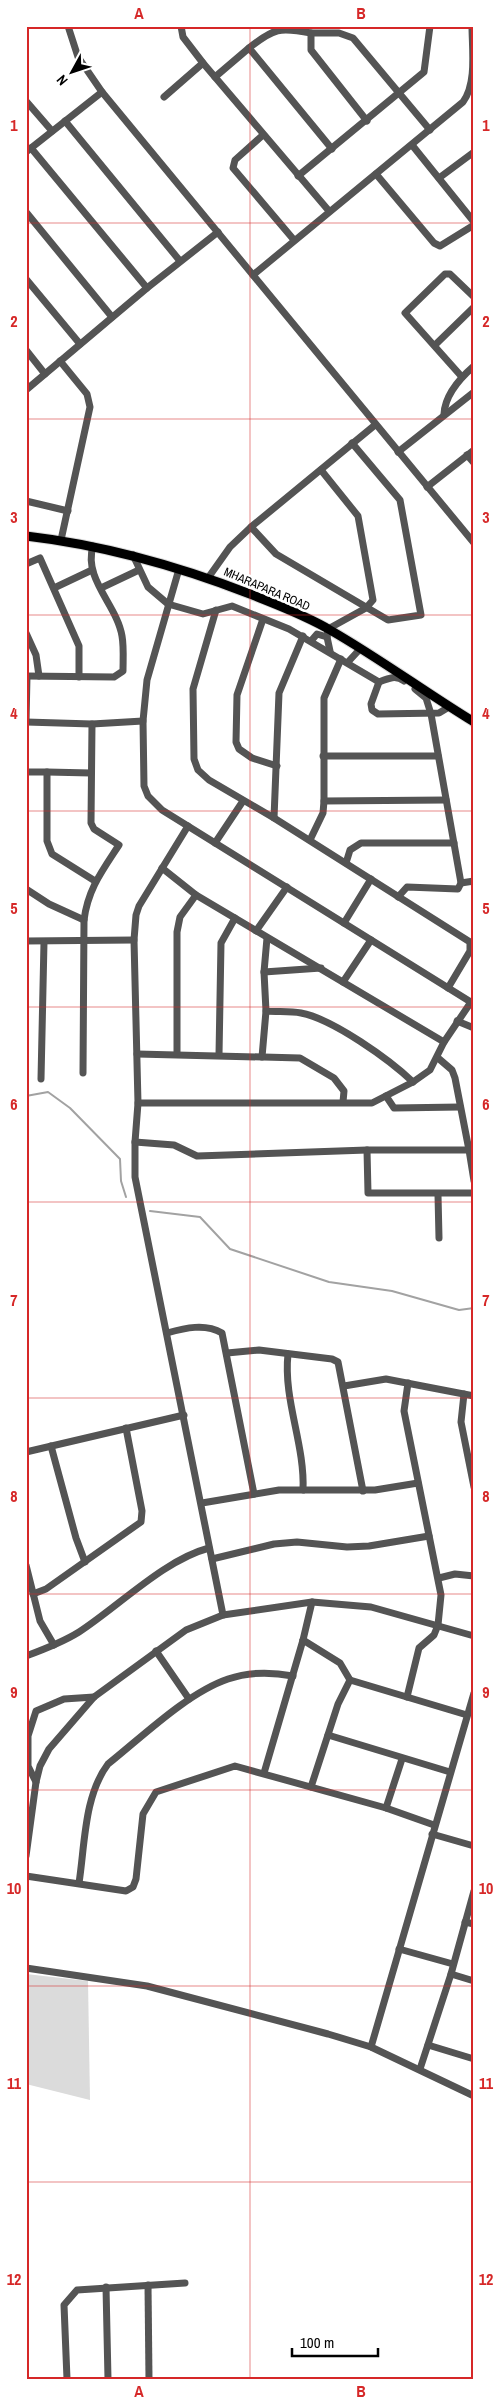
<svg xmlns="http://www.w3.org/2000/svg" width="500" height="2405" viewBox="0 0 500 2405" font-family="'Archivo Narrow',sans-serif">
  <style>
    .green { fill: #dbdbdb }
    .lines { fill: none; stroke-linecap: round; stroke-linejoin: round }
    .stream { stroke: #a2a2a2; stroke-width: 2 }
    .major-casing { stroke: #dbdbdb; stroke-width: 11 }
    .minor { stroke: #545454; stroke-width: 7 }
    .major { stroke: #000; stroke-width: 9 }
    .grid { fill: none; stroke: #d62828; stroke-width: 1; stroke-opacity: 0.55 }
    .labels { text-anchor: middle; stroke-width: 5; stroke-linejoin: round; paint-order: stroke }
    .street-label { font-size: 12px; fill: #000; stroke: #fff }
    .neatline { fill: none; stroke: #d62828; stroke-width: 2 }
    .grid-label { font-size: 16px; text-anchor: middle; font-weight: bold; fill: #d62828 }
  </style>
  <rect width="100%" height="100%" fill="#fff"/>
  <!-- green -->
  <path class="green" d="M 26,1974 L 88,1981 L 90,2100 L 26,2084 Z"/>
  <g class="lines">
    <!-- stream -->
    <g class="stream">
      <path d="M 26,1096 L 48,1092 L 70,1108 L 120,1159 L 121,1181 L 126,1197"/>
      <path d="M 150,1211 L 200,1217 L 230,1249 L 329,1282 L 392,1291 L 459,1310 L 474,1308"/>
    </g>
    <!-- major casing -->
    <g class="major-casing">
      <path id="major" d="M 26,536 C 103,545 178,566 250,594 C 277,605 305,615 330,630 C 379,658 425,692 474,722"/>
    </g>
    <!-- minor -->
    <g class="minor">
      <path d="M 68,26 L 78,57 L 102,92 L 474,543"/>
      <path d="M 181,26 L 183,37 L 203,63 L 329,211"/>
      <path d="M 249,48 C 274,28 280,27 311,33"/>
      <path d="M 215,77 L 249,48 L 332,149"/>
      <path d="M 164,97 L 203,63"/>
      <path d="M 26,101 L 52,131"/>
      <path d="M 65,121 L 180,261"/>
      <path d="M 367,121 L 311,50 L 311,33 L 339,33 L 353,38 L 430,130"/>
      <path d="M 263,135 L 235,160 L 233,168 L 294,240"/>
      <path d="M 412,145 L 474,222"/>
      <path d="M 31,148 L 147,288"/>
      <path d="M 26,152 L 102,92"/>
      <path d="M 376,174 L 434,243 L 440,246 L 474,225"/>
      <path d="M 298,176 L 424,72 L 430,26"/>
      <path d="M 439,178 L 474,152"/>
      <path d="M 26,212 L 112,317"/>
      <path d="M 253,275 L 463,102 C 477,83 472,49 472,26"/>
      <path d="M 26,279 L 80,344"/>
      <path d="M 435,345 L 474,307"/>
      <path d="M 26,350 L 45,374"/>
      <path d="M 60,361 L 87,394 L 90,407 L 61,540"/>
      <path d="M 462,377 L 405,313 L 445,274 L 450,274 L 474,297"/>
      <path d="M 26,390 L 147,288 L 218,232"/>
      <path d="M 444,414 C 445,395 459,379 474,366"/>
      <path d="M 398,452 L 474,392"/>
      <path d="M 467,455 L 474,463"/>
      <path d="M 321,470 L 358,516 L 373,600 L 366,608 L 328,629 L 327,637 L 330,651"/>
      <path d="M 427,487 L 474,450"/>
      <path d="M 26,501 L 68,511"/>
      <path d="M 251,527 L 276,554 L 388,620 L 421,615 L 400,500 L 352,443"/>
      <path d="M 133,555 L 148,587 L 168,604 L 203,614 L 232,606 L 289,629 L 379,682 C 389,678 396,675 404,681"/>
      <path d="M 26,564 L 40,558 L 79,646 L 79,677"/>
      <path d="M 179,569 L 147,680 L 143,721 L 144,786 L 148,796 L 162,810 L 474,1004"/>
      <path d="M 208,578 L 230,547 L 251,527 L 375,425"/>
      <path d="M 54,588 L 92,570"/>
      <path d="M 101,588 L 139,570"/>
      <path d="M 216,610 L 193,689 L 194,759 L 198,770 L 209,780 L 274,818 L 470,942 L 470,951 L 448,988"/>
      <path d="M 263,619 L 237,695 L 236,742 L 239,749 L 252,758 L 277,766"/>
      <path d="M 26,633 L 36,655 L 39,676"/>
      <path d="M 311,641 L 317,634 L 327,637"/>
      <path d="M 348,662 L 360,649"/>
      <path d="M 26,676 L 114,677 L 123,671 C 123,660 124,647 122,636 C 117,605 83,579 93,546"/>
      <path d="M 379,682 L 371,704 L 372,710 L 378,714 L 439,713 L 449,707"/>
      <path d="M 26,722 L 92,724 L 143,721"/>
      <path d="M 26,722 L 27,676"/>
      <path d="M 323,756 L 438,756"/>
      <path d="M 26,772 L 47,772 L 47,841 L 52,854 L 95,881"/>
      <path d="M 47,772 L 91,773"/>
      <path d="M 324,801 L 446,800"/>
      <path d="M 274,818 L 279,693 L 303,636"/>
      <path d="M 188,826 L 139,906 L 136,915 L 134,940 L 138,1103 L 135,1142 L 135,1177 L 223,1615"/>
      <path d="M 310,840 L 323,813 L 324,801 L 324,698 L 341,659"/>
      <path d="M 215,843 L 243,801"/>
      <path d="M 346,863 L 350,850 L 361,843 L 454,843"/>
      <path d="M 162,868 L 196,895 L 444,1042"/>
      <path d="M 461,883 L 474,881"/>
      <path d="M 26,889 L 49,904 L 84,920"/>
      <path d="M 398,897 L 407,887 L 458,889 L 461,883 L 431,714 L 426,698 L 415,689"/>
      <path d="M 344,923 L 371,879"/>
      <path d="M 256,931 L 287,887"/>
      <path d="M 267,938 L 264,972 L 266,1011 C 278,1012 290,1011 301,1013 C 333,1019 390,1060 413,1082"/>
      <path d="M 26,941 L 134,940"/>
      <path d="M 264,972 L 321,968"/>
      <path d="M 343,982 L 371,940"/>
      <path d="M 457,1021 L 474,1028"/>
      <path d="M 137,1054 L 300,1058 L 334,1078 L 344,1091 L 343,1102"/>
      <path d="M 177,1054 L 177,932 L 180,917 L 196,895"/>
      <path d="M 219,1055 L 221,943 L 235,918"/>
      <path d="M 262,1057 L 266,1011"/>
      <path d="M 438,1058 L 452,1070 L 455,1078 L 469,1150"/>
      <path d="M 83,1073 L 84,920 C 88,889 102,871 119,845 L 94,829 L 91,823 L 92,724"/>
      <path d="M 41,1079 L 44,942"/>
      <path d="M 386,1096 L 394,1108 L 460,1107"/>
      <path d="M 138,1103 L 372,1103 L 413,1082 L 430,1070 L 444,1042 L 471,1002"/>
      <path d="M 135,1142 L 174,1145 L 197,1156 L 367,1150"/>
      <path d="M 474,1181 L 469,1150 L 367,1150 L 368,1193 L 474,1193"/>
      <path d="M 438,1195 L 439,1238"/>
      <path d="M 167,1333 C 185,1328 205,1323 222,1333 L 254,1494"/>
      <path d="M 227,1353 L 259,1350 L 332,1359 L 338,1362 L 363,1491"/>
      <path d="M 288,1354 C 283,1400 305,1444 303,1490"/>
      <path d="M 344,1386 L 386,1379 L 474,1396"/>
      <path d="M 464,1394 L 461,1422 L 474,1487"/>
      <path d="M 51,1446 L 76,1538 L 85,1562"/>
      <path d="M 26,1452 L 184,1415"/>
      <path d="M 202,1503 L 279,1490 L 375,1490 L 418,1483"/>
      <path d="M 212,1559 L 274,1544 L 297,1542 L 347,1547 L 369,1546 L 429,1536"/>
      <path d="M 26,1565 L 40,1621 L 54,1645"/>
      <path d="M 439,1578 L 455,1574 L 474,1576"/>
      <path d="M 33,1594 L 46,1589 L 141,1522 L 142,1511 L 126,1428"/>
      <path d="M 303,1640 L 340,1663 L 350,1680 L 338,1704 L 311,1787"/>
      <path d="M 156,1651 L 189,1699"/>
      <path d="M 26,1656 C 45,1649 63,1642 79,1632 C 119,1606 164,1560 209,1548"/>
      <path d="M 350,1680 L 467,1715"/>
      <path d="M 407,1697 L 419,1648 L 434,1635 L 438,1625 L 441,1595 L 404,1411 L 408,1383"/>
      <path d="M 328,1735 L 450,1772"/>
      <path d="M 264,1773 L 303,1640 L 312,1602"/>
      <path d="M 36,1782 L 28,1766 L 28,1736 L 36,1711 L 64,1699 L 94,1697"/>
      <path d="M 386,1808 L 402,1759"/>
      <path d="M 432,1834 L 474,1846"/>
      <path d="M 26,1856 L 36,1782 L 40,1766 L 49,1749 L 94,1697 L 186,1630 L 223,1615 L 312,1602 L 371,1607 L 474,1636"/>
      <path d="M 26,1876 L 126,1891 L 133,1887 L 136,1879 L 143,1814 L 156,1792 L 235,1766 L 386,1808 L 434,1825"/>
      <path d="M 79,1883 C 85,1844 84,1796 108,1764 C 142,1737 187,1693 228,1679 C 248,1672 272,1672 293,1676"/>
      <path d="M 465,1922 L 474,1924"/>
      <path d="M 399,1949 L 453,1964"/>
      <path d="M 26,1968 L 147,1986 L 328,2034 L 371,2047 L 474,2096"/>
      <path d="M 451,1974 L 474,1981"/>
      <path d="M 428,2045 L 474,2059"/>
      <path d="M 371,2047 L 474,1693"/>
      <path d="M 420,2069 L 451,1974 L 474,1891"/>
      <path d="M 148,2285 L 149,2379"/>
      <path d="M 106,2287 L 108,2379"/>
      <path d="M 67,2379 L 64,2305 L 77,2290 L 185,2283"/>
    </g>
    <!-- major -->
    <use href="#major" class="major"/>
  </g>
  <!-- grid -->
  <path class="grid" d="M 250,26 L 250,2379M 26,223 L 474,223M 26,419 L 474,419M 26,615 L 474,615M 26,811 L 474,811M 26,1007 L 474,1007M 26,1202 L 474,1202M 26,1398 L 474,1398M 26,1594 L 474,1594M 26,1790 L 474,1790M 26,1986 L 474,1986M 26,2182 L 474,2182"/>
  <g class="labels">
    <!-- street labels -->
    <g class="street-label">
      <text transform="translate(267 589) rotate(23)" y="4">MHARAPARA ROAD</text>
    </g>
  </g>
  <!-- border -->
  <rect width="500" height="2405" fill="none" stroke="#ffffff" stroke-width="55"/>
  <!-- north arrow -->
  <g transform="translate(72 72) rotate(230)" stroke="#ffffff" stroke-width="4" paint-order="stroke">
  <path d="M0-4L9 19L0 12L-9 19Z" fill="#000000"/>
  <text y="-8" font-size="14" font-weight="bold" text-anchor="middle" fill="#000000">N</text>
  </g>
  <!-- scale -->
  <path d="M292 2348v8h86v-8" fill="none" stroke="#000000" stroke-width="2.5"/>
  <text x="300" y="2348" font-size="15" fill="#000000" stroke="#ffffff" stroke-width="4" paint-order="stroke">100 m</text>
  <rect x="28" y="28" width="444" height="2350" class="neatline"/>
  <g class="grid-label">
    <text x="139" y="19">A</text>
    <text x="361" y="19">B</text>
    <text x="14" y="131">1</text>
    <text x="486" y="131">1</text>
    <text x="14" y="327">2</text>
    <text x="486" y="327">2</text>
    <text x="14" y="523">3</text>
    <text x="486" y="523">3</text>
    <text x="14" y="719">4</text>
    <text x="486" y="719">4</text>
    <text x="14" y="914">5</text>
    <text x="486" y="914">5</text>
    <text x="14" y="1110">6</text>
    <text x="486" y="1110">6</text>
    <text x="14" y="1306">7</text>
    <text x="486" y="1306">7</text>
    <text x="14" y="1502">8</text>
    <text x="486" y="1502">8</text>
    <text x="14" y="1698">9</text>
    <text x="486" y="1698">9</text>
    <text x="14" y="1894">10</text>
    <text x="486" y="1894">10</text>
    <text x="14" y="2089">11</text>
    <text x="486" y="2089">11</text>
    <text x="14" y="2285">12</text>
    <text x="486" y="2285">12</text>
    <text x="139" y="2397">A</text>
    <text x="361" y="2397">B</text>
  </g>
</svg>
